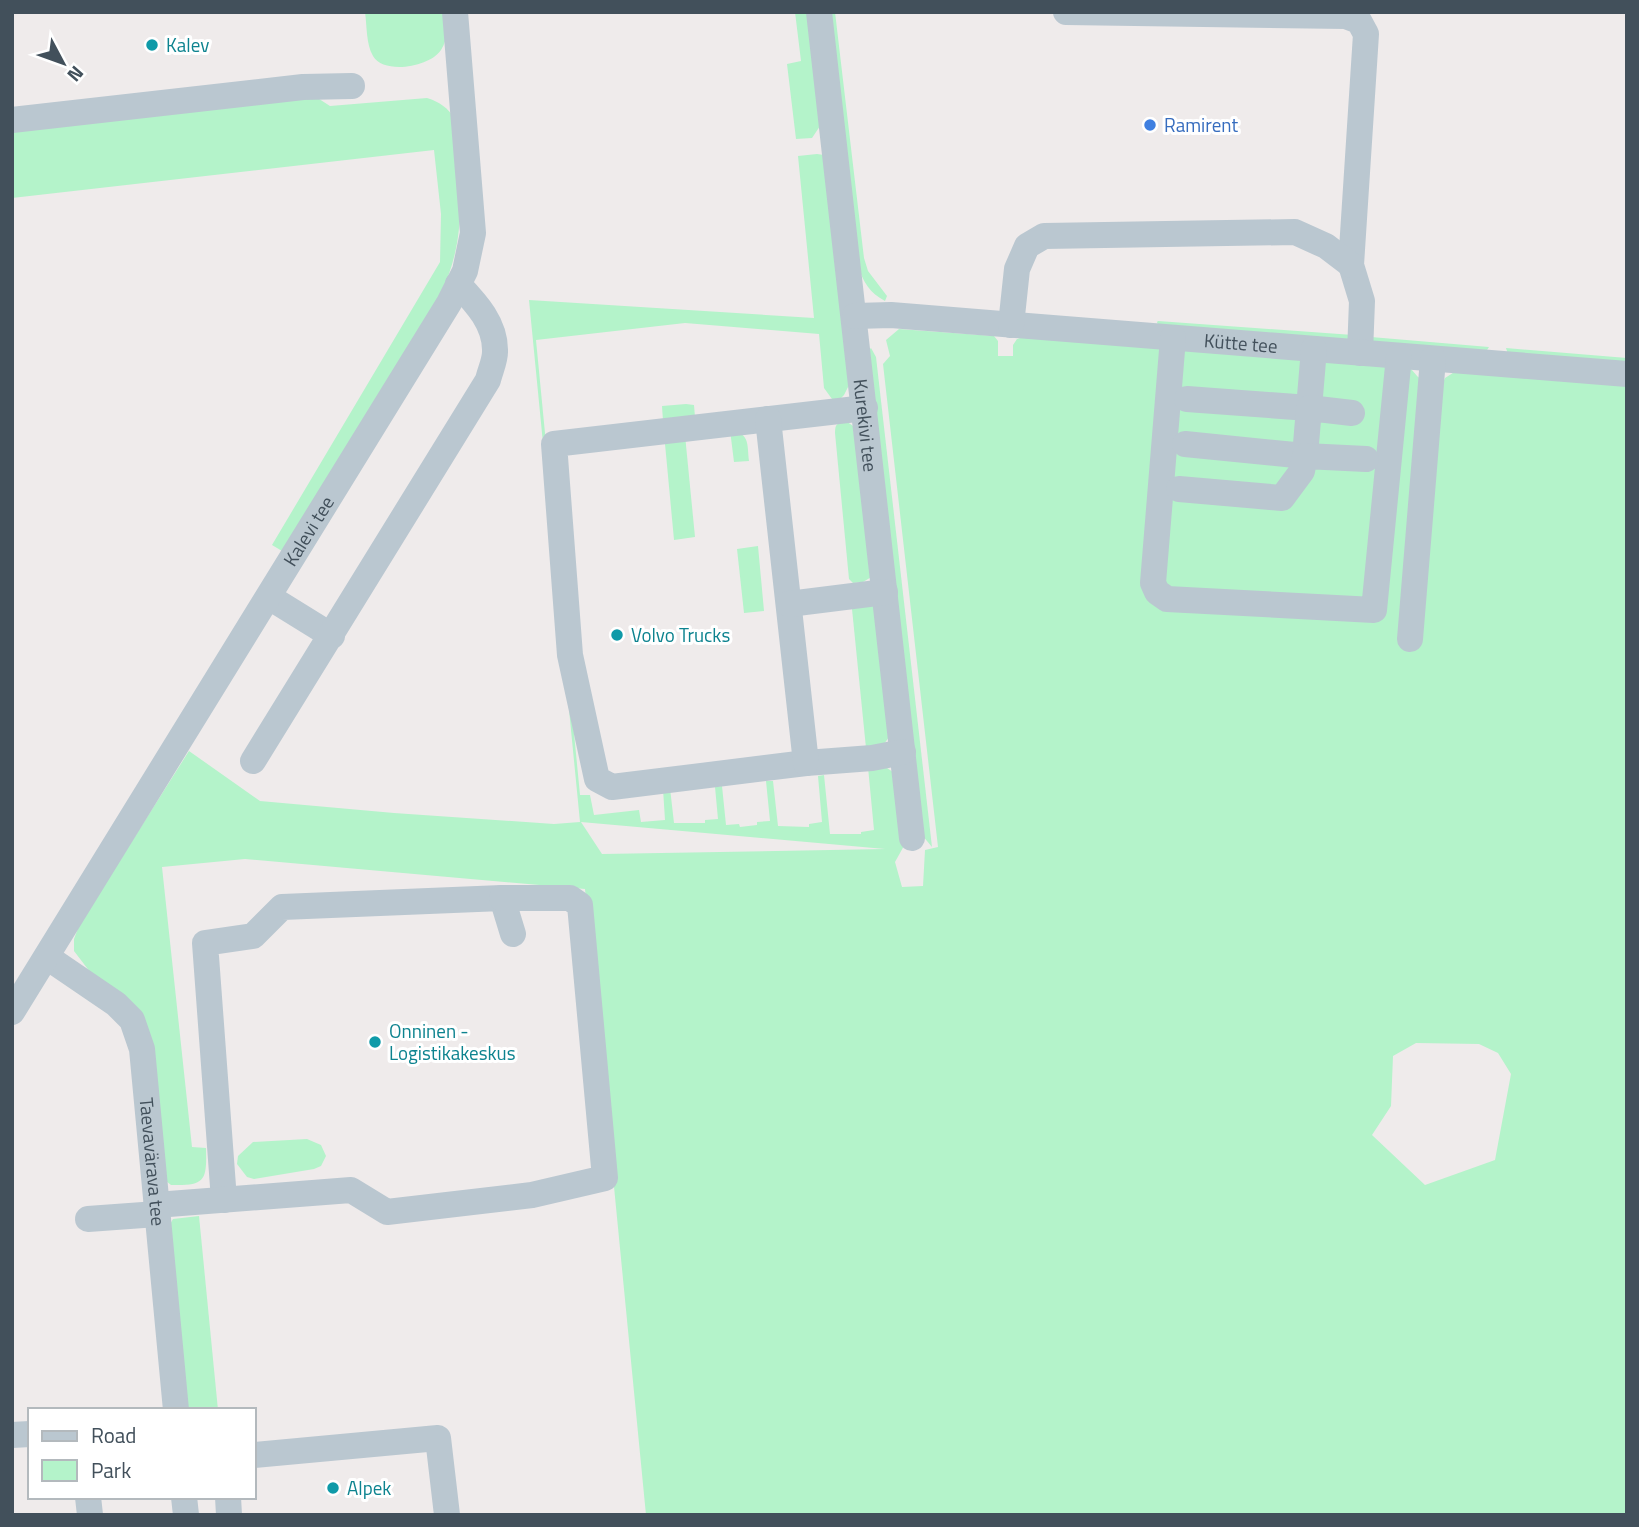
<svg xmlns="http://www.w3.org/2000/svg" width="1639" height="1527" viewBox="0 0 1639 1527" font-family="'Titillium Web',sans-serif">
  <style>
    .green { fill: #b4f3ca; fill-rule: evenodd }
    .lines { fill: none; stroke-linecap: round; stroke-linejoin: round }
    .minor { stroke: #bac7d0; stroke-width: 26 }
    .culture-dot { fill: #0f9aa8; stroke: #fff; stroke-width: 2.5 }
    .shop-dot { fill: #3f7fe0; stroke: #fff; stroke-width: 2.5 }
    .labels { text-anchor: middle; stroke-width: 6; stroke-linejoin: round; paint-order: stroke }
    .culture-label { font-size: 19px; fill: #0d838f; stroke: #fff; text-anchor: start }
    .shop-label { font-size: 19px; fill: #366cbe; stroke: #fff; text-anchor: start }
    .street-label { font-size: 19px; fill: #42505b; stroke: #fff }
  </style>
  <rect width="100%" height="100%" fill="#efebeb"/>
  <!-- green -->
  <g class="green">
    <path d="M 365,12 L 445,12 C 446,26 449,38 441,50 C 430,67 384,75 373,56 C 366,44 367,26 365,12 Z"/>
    <path d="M 795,12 L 808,12 L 820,126 L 812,138 L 796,139 L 787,64 L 801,61 Z"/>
    <path d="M 828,12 L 835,12 L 864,258 L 868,271 L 887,296 L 885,301 C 870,293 863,282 858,266 Z"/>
    <path d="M 316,97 L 330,106 L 427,98 C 440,102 448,108 455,119 C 459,184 470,236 439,297 L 282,551 L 272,545 L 440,262 L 441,214 L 434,150 L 12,198 L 12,127 Z"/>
    <path d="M 817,154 L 824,155 L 850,383 L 844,395 L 839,400 L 832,399 L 824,388 L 819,334 L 685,323 L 536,340 L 580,795 L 590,795 L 594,815 L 639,810 L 641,822 L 665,820 L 663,789 L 670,788 L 674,823 L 705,823 L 705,820 L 718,819 L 715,787 L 722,786 L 726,825 L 739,824 L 740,827 L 757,825 L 757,822 L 770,821 L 766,781 L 773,781 L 778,826 L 809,827 L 809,824 L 822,822 L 818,776 L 824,775 L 830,834 L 861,834 L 861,832 L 874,830 L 868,767 L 884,766 L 893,772 L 905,844 L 895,862 L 902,887 L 923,886 L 925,850 L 938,847 L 883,364 L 890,356 L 886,340 L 899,329 L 994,336 L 998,341 L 998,356 L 1013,356 L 1013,345 L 1017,339 L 1026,336 L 1411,369 L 1418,377 L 1440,389 L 1445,378 L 1456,371 L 1627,385 L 1627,1515 L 646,1515 L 585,889 L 245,859 L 162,867 L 192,1147 L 206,1148 C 207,1181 205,1186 171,1185 L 166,1181 L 152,1053 L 74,951 L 74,939 L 80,923 L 189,751 L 260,801 L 394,813 L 554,824 L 580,822 L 529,300 L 814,318 L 798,156 ZM 581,822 L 885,849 L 602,854 ZM 1416,1043 L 1479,1044 L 1498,1053 L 1511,1074 L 1495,1160 L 1425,1185 L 1372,1135 L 1391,1106 L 1393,1056 Z"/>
    <path d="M 1157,322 L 1158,321 L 1353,335 L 1351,340 L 1158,325 Z"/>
    <path d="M 1371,337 L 1489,347 L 1487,350 L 1374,343 Z"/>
    <path d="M 871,348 L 876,357 L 932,847 L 922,835 L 868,351 Z"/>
    <path d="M 1506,348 L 1627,358 L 1627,364 L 1508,354 Z"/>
    <path d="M 686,404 L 694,405 L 695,417 L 663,421 L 662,406 Z"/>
    <path d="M 846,421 L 853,426 L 873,576 L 863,582 L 853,583 L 849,579 L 835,433 C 835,424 837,423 846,421 Z"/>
    <path d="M 730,430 C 750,434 747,443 749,461 L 734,462 Z"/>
    <path d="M 685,435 L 695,537 L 674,540 L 665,444 Z"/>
    <path d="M 758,546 L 764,611 L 744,613 L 737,549 Z"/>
    <path d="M 874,604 L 889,737 L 884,744 L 866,748 L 852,609 Z"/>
    <path d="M 307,1139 L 321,1145 L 326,1156 L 321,1166 L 314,1169 L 254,1179 L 247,1177 L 237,1164 L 238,1156 L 253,1142 Z"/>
    <path d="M 199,1216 L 218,1410 L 187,1410 L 169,1226 L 173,1219 Z"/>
  </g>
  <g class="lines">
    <!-- minor -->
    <g class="minor">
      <path id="s1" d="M 819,12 L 912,838"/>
      <path d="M 1066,12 L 1346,16 L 1359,21 L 1366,34 L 1351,265 L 1362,301 L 1360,353"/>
      <path d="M 12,120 L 303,87 L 352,86"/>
      <path id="s2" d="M 855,316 L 891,315 L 1627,374"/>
      <path d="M 1011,325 L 1017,269 L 1027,246 L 1044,236 L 1295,232 L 1326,246 L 1351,265"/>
      <path d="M 1173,338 L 1153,583 L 1157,592 L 1167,599 L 1374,610 L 1399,356"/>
      <path d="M 1187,399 L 1309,408 L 1314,349"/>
      <path d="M 865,408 L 554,444 L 570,655 L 597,779 L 612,787 L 806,763 L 872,758 L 903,752"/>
      <path d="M 768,419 L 806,763"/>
      <path d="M 1185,444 L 1305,456 L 1309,408 L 1352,413"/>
      <path d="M 1179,489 L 1282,498 L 1302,471 L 1305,456 L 1366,459"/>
      <path d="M 269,597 L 332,636"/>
      <path d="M 789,604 L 885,592"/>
      <path d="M 1410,639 L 1433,359"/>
      <path d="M 253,761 L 488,380 C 490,371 495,361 495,352 C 496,324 476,303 458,284"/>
      <path id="s3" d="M 47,957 L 116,1004 L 132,1020 L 142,1049 L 176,1410"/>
      <path id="s4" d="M 12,1012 L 449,303 L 465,271 L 473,233 L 455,12"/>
      <path d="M 224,1200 L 205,943 L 253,936 L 282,907 L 502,898 L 513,934"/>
      <path d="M 156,1205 L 351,1190 L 387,1212 L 532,1195 L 605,1178 L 580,905 L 570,898 L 502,898"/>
      <path d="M 88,1219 L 157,1214"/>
      <path d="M 12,1435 L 30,1434"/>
      <path d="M 254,1455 L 438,1438 L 447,1515"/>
      <path d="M 88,1497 L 90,1515"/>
      <path d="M 184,1497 L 186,1515"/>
      <path d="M 228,1497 L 229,1515"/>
    </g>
  </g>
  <!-- markers -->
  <g class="culture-dot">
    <circle cx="152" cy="45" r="7"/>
    <circle cx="617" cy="635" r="7"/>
    <circle cx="375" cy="1042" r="7"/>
    <circle cx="333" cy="1488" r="7"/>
  </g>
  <circle class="shop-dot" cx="1150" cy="125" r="7"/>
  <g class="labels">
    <!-- culture labels -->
    <g class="culture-label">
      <text x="166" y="52">Kalev</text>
      <text x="631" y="642">Volvo Trucks</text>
      <text x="389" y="1038">Onninen -<tspan x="389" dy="22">Logistikakeskus</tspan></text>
      <text x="347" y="1495">Alpek</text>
    </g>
    <!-- shop labels -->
    <g class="shop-label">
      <text x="1164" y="132">Ramirent</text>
    </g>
    <!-- street labels -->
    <g class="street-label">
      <text dy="7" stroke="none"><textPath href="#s2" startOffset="387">Kütte tee</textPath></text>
      <text dy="7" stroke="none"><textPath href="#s1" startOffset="416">Kurekivi tee</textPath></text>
      <text dy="7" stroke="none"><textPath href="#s4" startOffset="565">Kalevi tee</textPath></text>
      <text dy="7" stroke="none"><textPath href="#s3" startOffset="250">Taevavärava tee</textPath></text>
    </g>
  </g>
  <!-- border -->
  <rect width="1639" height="1527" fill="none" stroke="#42505b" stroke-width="28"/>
  <!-- legend -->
  <rect x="28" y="1408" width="228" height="91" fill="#ffffff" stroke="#b3b9bd" stroke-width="2"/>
  <rect x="42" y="1431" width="35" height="10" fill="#bac7d0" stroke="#b3b9bd" stroke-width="2"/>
  <text x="91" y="1443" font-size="21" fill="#42505b">Road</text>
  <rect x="42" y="1460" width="35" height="21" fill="#b4f3ca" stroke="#b3b9bd" stroke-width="2"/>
  <text x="91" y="1478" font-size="21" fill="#42505b">Park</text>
  <!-- north arrow -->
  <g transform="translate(63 63) rotate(131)" stroke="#ffffff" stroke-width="5" paint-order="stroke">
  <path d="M0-5L12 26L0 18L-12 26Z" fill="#42505b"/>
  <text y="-10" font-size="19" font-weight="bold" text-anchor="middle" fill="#42505b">N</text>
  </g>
</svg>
